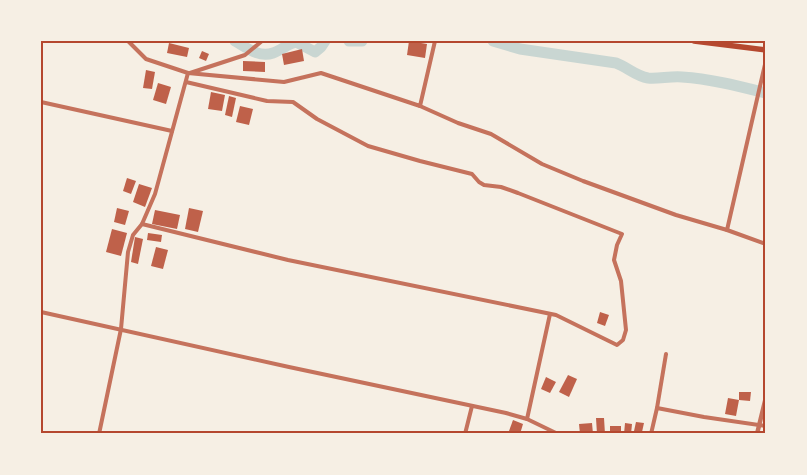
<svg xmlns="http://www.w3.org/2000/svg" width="807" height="475" viewBox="0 0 807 475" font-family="Mulish,sans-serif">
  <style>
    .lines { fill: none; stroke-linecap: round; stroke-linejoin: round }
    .river { stroke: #c9d6d2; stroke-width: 11 }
    .building { fill: #bf614a }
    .minor { stroke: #c5725c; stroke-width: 4 }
    .tertiary { stroke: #c5725c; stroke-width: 4.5 }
    .primary { stroke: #b5482f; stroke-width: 5.5 }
    .neatline { fill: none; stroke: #b5482f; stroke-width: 2 }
  </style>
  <rect width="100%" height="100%" fill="#f6efe4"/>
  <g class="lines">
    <!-- river -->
    <g class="river">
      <path d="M 235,41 C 247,48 259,58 273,53 C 281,50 288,44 296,42 L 315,52 L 321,47 L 325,41"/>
      <path d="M 349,41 L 362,41"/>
      <path d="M 493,41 L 520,49 L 616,63 C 627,67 636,76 648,78 C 658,79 671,76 682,77 C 711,79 738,86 766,93"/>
    </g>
  </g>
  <!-- building -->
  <g class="building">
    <path d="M 409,41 L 427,44 L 425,58 L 407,55 Z"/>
    <path d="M 169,43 L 189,48 L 187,57 L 167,53 Z"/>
    <path d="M 302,49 L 304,61 L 284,65 L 282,54 Z"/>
    <path d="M 202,51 L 209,54 L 206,61 L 199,58 Z"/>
    <path d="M 243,61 L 265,62 L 265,72 L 243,71 Z"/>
    <path d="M 146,70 L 155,72 L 152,89 L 143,88 Z"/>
    <path d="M 158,83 L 171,87 L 166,104 L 153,100 Z"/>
    <path d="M 211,92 L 225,95 L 222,111 L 208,109 Z"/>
    <path d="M 229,96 L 236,98 L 232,117 L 225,115 Z"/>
    <path d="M 240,106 L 253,109 L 249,125 L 236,122 Z"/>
    <path d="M 127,178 L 136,181 L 131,194 L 123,191 Z"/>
    <path d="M 139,184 L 152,188 L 145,207 L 133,202 Z"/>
    <path d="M 117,208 L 129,211 L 125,225 L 114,222 Z"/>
    <path d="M 189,208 L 203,211 L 198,232 L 185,229 Z"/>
    <path d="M 155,210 L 180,215 L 177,229 L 152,224 Z"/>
    <path d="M 112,229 L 127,233 L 121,256 L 106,252 Z"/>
    <path d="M 148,233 L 162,235 L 161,242 L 147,240 Z"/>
    <path d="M 135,237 L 143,239 L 138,264 L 131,262 Z"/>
    <path d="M 156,247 L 168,250 L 163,269 L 151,266 Z"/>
    <path d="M 600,312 L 609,315 L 605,326 L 597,323 Z"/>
    <path d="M 568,375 L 577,379 L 569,397 L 559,392 Z"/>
    <path d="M 546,377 L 556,382 L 550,393 L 541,389 Z"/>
    <path d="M 739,392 L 751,392 L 750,401 L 739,400 Z"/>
    <path d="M 728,398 L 739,400 L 736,416 L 725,414 Z"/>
    <path d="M 596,418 L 604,418 L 605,434 L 597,434 Z"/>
    <path d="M 513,420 L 523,424 L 520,434 L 509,431 Z"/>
    <path d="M 636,422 L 644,423 L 642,432 L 634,431 Z"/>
    <path d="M 592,423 L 593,434 L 580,434 L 579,424 Z"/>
    <path d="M 625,423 L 632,424 L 631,434 L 624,434 Z"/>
    <rect x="610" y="426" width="11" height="8"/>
  </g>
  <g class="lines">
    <!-- minor -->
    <g class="minor">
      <path d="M 128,41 L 146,59 L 188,73 L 284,82 L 321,73 L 420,106 L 435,41"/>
      <path d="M 190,73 L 245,55 L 262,41"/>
      <path d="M 41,102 L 172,131"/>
      <path d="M 420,106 L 458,123 L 491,134 L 542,164 L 583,181 L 676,215 L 727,230 L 766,60"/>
      <path d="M 142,224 L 288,260 L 556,315 L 617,345 L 623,340 L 626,330 L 621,281 L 614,260 L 617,245 L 622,234 L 518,193 L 501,187 L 484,185 L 479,182 L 472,174 L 420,161 L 368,146 L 317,119 L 293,102 L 267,101 L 186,82"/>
      <path d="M 727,230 L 766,244"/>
      <path d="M 41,312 L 289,367 L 506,413 L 527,419 L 558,434"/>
      <path d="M 657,408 L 666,354"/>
      <path d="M 527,419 L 550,314"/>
      <path d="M 99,434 L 121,329 L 128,252 L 133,235 L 142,224 L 155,194 L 188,73"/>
      <path d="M 465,434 L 472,406"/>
      <path d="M 651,434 L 657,408 L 704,417 L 766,426"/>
    </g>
    <!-- tertiary -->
    <path class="tertiary" d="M 757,434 L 766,397"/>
    <!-- primary -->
    <path class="primary" d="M 694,41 L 766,50"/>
  </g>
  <!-- border -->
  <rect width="807" height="475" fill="none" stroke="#f6efe4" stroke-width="85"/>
  <rect x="42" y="42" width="722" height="390" class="neatline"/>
</svg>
